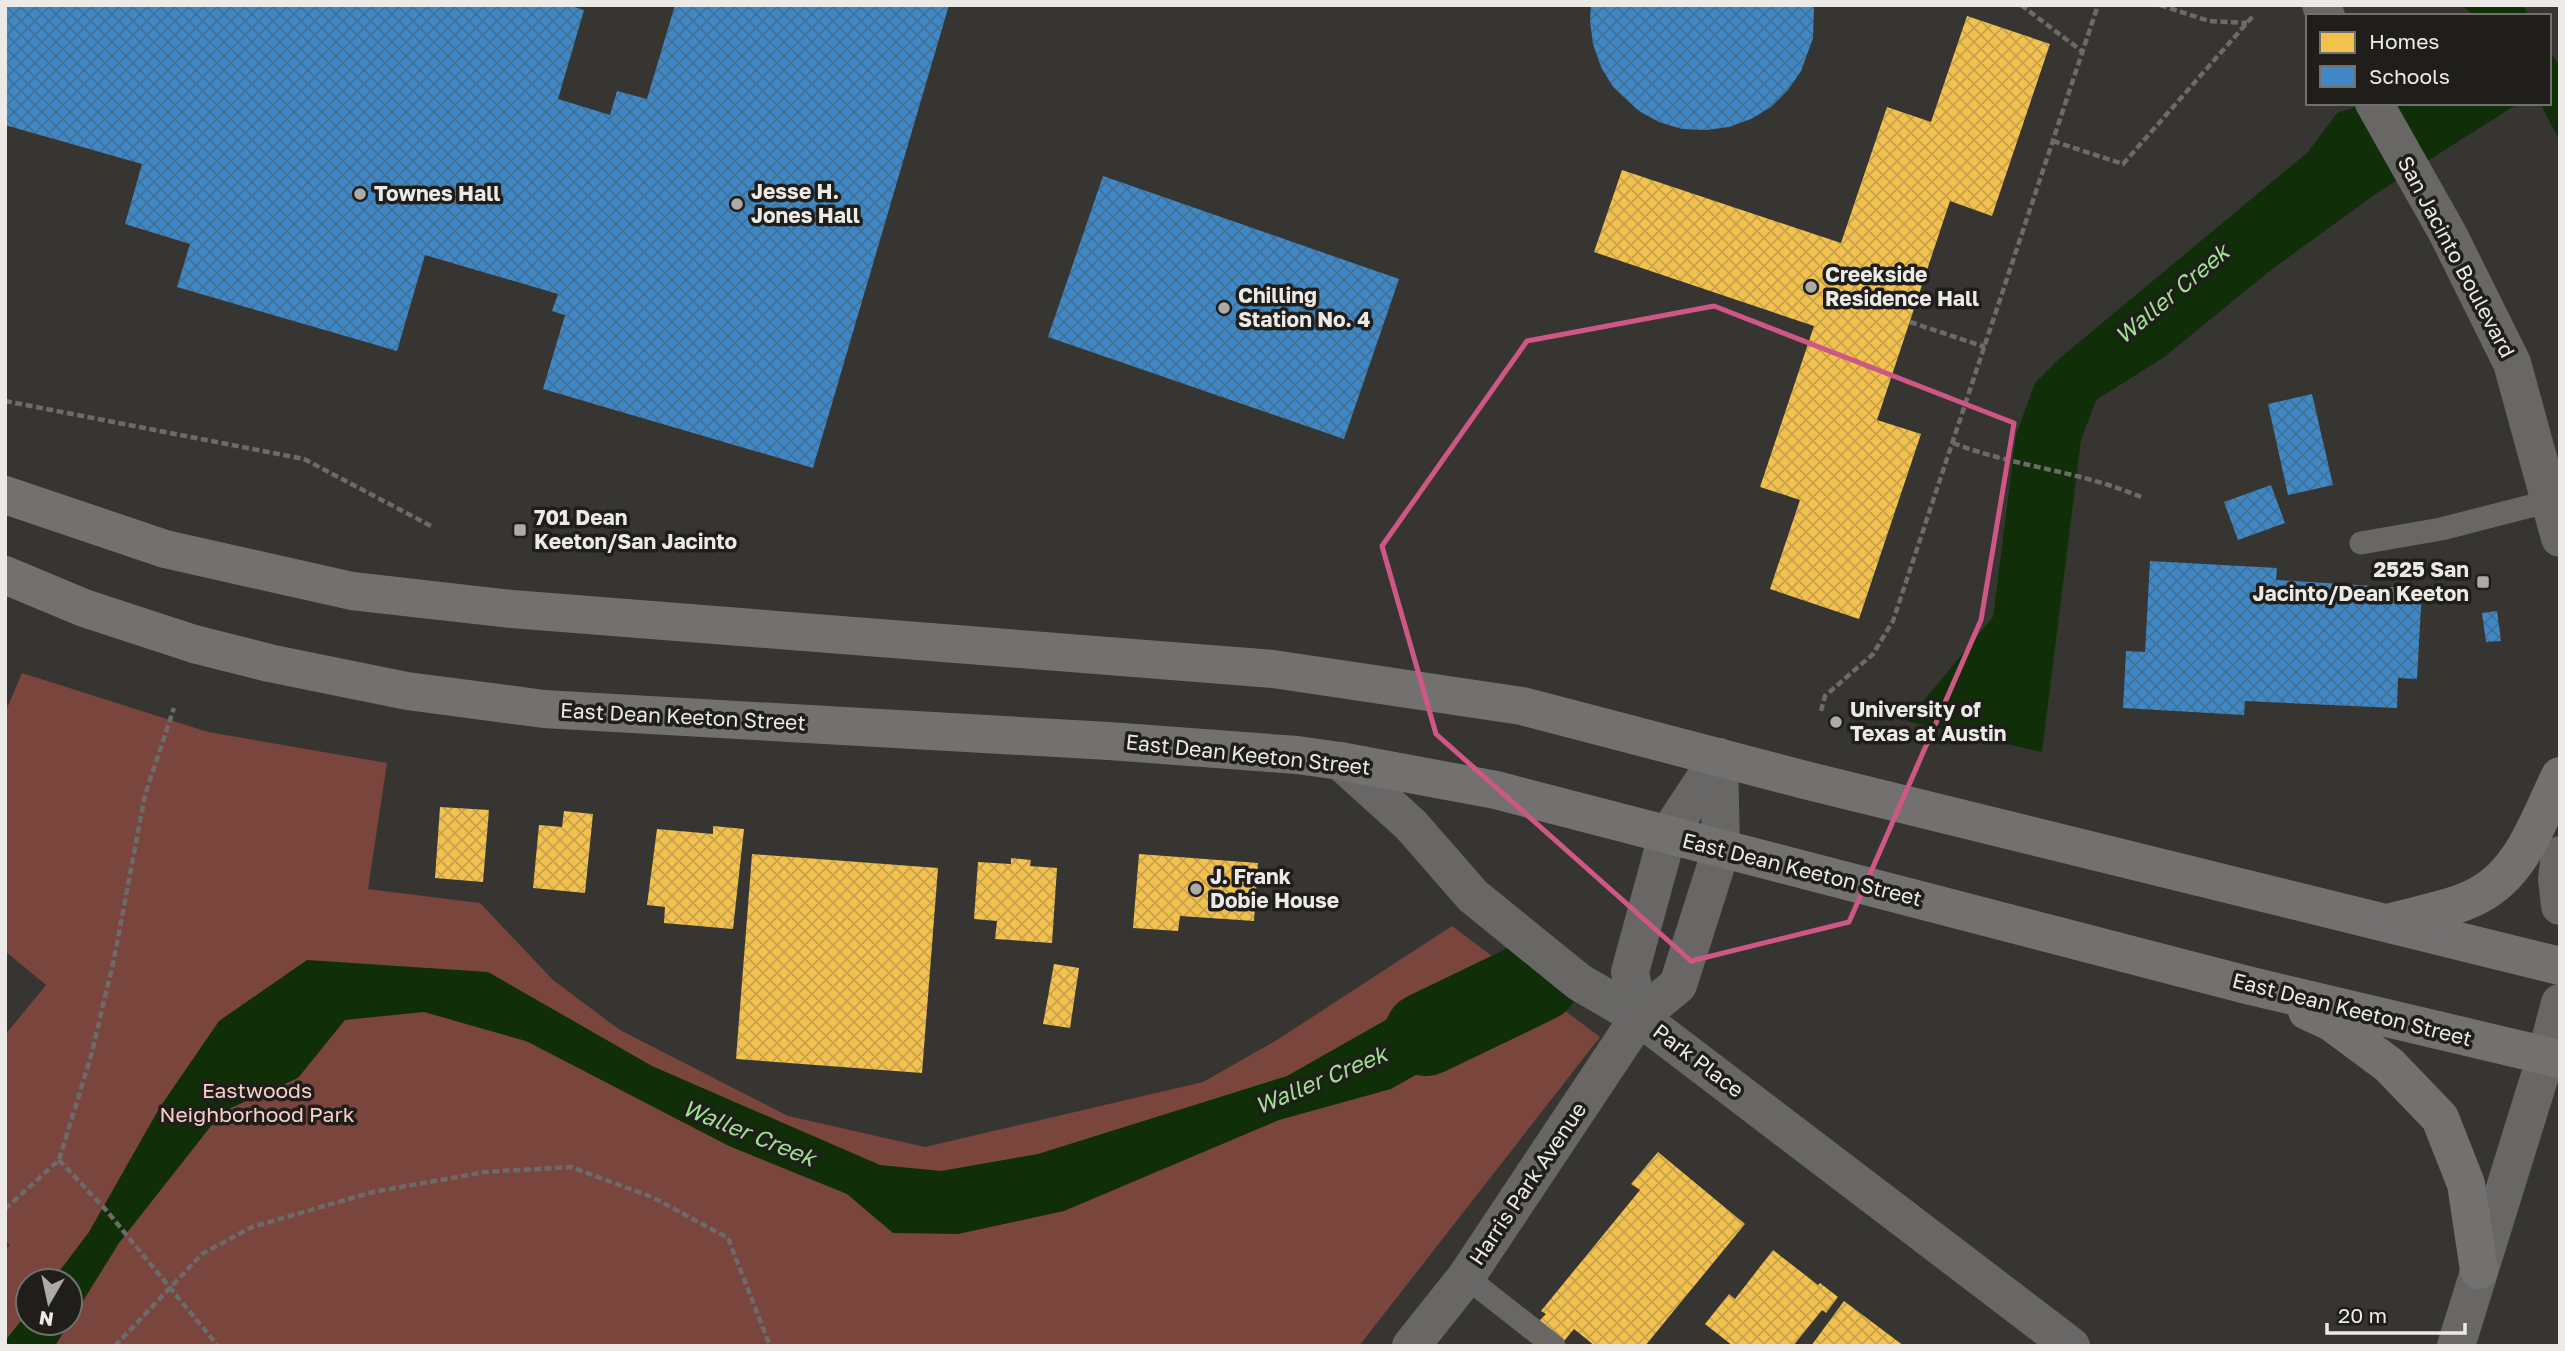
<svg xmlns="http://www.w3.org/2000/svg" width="2565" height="1351" viewBox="0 0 2565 1351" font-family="'Golos Text',sans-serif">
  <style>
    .green { fill: #7a453d; fill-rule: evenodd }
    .water { fill: #102e08 }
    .homes { fill: url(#homes-cross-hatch) }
    .schools { fill: url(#schools-cross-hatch) }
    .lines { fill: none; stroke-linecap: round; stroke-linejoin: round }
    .river { stroke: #102e08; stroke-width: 84 }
    .path { stroke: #6d6b69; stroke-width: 4.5; stroke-dasharray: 7 3.5; stroke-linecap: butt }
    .service { stroke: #686766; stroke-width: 23 }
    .minor { stroke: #686766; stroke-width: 38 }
    .tertiary { stroke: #686766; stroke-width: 38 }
    .secondary { stroke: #737170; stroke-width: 38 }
    .marked { fill: none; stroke: #cf5785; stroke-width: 5; stroke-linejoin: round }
    .poi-dot { fill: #adaba7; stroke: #1f1e1b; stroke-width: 2.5 }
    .labels { text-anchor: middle; stroke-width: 7; stroke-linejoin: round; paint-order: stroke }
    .poi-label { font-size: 21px; font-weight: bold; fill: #eceae6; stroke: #1f1e1b; text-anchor: start }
    .street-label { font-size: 21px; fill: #eceae6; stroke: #1f1e1b }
    .park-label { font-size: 21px; fill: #f9cec6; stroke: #1f1e1b }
    .water-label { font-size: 23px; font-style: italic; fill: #9fe090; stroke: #1f1e1b }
  </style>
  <defs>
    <pattern id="homes-cross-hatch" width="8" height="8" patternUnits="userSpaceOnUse" patternTransform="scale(1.75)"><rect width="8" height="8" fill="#f2c14e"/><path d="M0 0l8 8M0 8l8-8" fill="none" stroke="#c7a24c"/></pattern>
    <pattern id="schools-cross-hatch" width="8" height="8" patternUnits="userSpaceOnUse" patternTransform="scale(1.75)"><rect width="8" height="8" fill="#3f88c5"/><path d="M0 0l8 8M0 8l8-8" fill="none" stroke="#427198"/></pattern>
  </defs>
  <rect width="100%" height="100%" fill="#373532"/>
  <!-- green -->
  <path class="green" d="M 22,673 L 208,732 L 387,763 L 368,889 L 480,903 L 553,980 L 620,1030 L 788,1116 L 925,1147 L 1203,1082 L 1277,1040 L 1452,926 L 1600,1037 L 1359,1346 L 5,1346 L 5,1250 L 10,1245 L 5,1241 L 5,1035 L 46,985 L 5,951 L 5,713 ZM 28,1281 L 70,1281 L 70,1323 L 28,1323 Z"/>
  <!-- water -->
  <g class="water">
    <path d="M 2461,5 L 2523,5 L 2529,16 L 2474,16 Z"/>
    <path d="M 2549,50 L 2560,67 L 2560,141 L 2540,103 L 2549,103 Z"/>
    <path d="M 2368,103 L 2519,103 L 2377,193 L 2271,270 L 2163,358 L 2096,400 L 2081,440 L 2042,752 L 1907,721 L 1993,617 L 2016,435 L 2035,383 L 2060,358 L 2308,152 L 2337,113 Z"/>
    <path d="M 1495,958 L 1549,999 L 1391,1089 L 1279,1120 L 1064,1211 L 958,1234 L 893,1233 L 847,1194 L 729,1146 L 526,1041 L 424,1012 L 345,1020 L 298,1078 L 222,1112 L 119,1243 L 70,1322 L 70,1281 L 52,1281 L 89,1232 L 160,1107 L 219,1021 L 307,960 L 488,972 L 652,1066 L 880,1165 L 941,1171 L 1038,1154 L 1287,1076 Z"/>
    <path d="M 28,1312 L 28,1323 L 69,1323 L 55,1346 L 5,1346 L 5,1341 Z"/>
  </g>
  <!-- homes -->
  <g class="homes">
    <path d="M 1967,16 L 2050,44 L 1992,216 L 1950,201 L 1877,420 L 1921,434 L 1859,619 L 1770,589 L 1800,500 L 1760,487 L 1814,326 L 1594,252 L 1622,170 L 1841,243 L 1887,107 L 1931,122 Z"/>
    <path d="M 440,807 L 489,810 L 483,882 L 435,878 Z"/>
    <path d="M 564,811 L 593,814 L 585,893 L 533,888 L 539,825 L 562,827 Z"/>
    <path d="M 713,826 L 744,829 L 733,929 L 664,923 L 665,907 L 647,905 L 657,829 L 713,834 Z"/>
    <path d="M 752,854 L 938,868 L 922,1073 L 736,1059 Z"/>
    <path d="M 1139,854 L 1258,863 L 1254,921 L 1180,916 L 1178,931 L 1133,928 Z"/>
    <path d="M 1011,858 L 1031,860 L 1030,866 L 1057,868 L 1052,943 L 995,939 L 997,921 L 974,919 L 978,862 L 1011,864 Z"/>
    <path d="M 1054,964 L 1079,968 L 1070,1028 L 1043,1024 Z"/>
    <path d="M 1658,1152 L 1745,1224 L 1645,1346 L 1595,1346 L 1574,1329 L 1564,1341 L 1539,1321 L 1546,1314 L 1541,1311 L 1640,1190 L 1631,1184 Z"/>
    <path d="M 1773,1250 L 1818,1285 L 1820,1283 L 1838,1297 L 1826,1313 L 1822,1310 L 1793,1346 L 1733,1346 L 1705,1324 L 1729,1294 L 1735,1299 Z"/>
    <path d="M 1844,1301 L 1904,1346 L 1811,1346 Z"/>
  </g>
  <!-- schools -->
  <g class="schools">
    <path d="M 5,5 L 568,5 L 584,10 L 558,99 L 610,115 L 617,91 L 647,99 L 675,5 L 949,5 L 813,468 L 543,389 L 565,315 L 552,311 L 558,294 L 425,255 L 397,351 L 177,287 L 190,244 L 125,224 L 142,164 L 5,125 Z"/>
    <path d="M 1591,5 L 1814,5 L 1813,38 L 1801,71 L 1788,90 L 1771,107 L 1751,119 L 1729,127 L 1706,130 L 1682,129 L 1659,122 L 1639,111 L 1613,87 L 1601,67 L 1593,44 L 1590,21 Z"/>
    <path d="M 1103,176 L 1399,279 L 1344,439 L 1048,337 Z"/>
    <path d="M 2312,394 L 2333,485 L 2288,495 L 2268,404 Z"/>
    <path d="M 2271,485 L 2285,523 L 2238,540 L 2224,502 Z"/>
    <path d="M 2150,561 L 2277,568 L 2276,580 L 2422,589 L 2417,679 L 2398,678 L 2397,708 L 2245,701 L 2244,715 L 2123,708 L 2126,651 L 2145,652 Z"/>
    <path d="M 2497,611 L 2501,641 L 2486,642 L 2482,613 Z"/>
  </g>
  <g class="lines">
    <!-- river -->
    <path class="river" d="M 1426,1034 L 1538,980"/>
    <!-- path -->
    <g class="path">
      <path d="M 2021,5 L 2083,52"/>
      <path d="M 2160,5 L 2209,21 L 2247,23"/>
      <path d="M 2053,141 L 2123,164 L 2253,16"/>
      <path d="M 1910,322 L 1985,347"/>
      <path d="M 5,401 L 304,459 L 431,526"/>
      <path d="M 1953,443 C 2015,467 2081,471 2141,497"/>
      <path d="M 1821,711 L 1825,696 L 1873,654 L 1893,621 L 2098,5"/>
      <path d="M 59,1160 L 106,1210 L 218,1346"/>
      <path d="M 5,1209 L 59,1160 L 91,1056 L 114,959 L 145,795 L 174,708"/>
      <path d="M 115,1346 L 202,1254 L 252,1227 L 373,1192 L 485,1172 L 571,1167 L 652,1197 L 728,1238 L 770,1346"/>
    </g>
    <!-- service -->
    <g class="service">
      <path d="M 2361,543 L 2441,529 L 2550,501"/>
      <path d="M 1466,1277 L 1554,1346"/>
    </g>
    <!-- minor -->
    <g class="minor">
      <path d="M 1340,761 L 1411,825 L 1473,896 L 1579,982 L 1639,1017 L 2071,1346"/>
      <path d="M 1639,1017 L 1630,972 L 1667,836 L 1719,757"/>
      <path d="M 1411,1346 L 1466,1277 L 1639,1017 L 1678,985 L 1721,850 L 1719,757"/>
    </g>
    <!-- tertiary -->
    <g class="tertiary">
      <path d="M 2321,5 L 2326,16"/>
      <path d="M 2374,103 L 2448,234 L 2512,363 L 2560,538"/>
      <path d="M 2560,855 L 2557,879 L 2560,906"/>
      <path d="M 2456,1346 L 2546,1056 L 2560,1003"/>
    </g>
    <!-- secondary -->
    <g class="secondary">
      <path d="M 5,495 L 165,549 L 352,591 L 512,609 L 1273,669 L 1522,706 L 1801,779 L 2560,966"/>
      <path d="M 5,575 L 84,608 L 194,644 L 269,663 L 407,691 L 544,709 L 1109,741 L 1297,755 L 1340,761 L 1496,790 L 2247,985 L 2560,1059"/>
      <path d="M 2391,922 C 2417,915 2456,908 2479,895 C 2523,872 2539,818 2560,776"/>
      <path d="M 2307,1011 L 2331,1022 L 2389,1065 L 2440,1118 L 2466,1184 L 2479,1270"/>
    </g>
  </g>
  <!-- marked area -->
  <path class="marked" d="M 1714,306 L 2014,423 L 1981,620 L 1849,922 L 1691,961 L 1436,734 L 1382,546 L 1527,341 Z"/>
  <!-- markers -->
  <g class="poi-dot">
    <circle cx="360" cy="194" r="7"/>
    <circle cx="737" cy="204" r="7"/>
    <circle cx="1811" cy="287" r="7"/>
    <circle cx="1224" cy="308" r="7"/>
    <rect x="513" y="523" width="14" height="14" rx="3.5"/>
    <rect x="2476" y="575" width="14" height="14" rx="3.5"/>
    <circle cx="1836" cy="722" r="7"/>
    <circle cx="1196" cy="889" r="7"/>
  </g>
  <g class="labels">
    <!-- poi labels -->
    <g class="poi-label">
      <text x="751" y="199">Jesse H.<tspan x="751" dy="24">Jones Hall</tspan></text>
      <text x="374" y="201">Townes Hall</text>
      <text x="1825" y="282">Creekside<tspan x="1825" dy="24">Residence Hall</tspan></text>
      <text x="1238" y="303">Chilling<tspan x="1238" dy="24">Station No. 4</tspan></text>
      <text x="534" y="525">701 Dean<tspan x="534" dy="24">Keeton/San Jacinto</tspan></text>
      <text x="2469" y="577" text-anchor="end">2525 San<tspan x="2469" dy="24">Jacinto/Dean Keeton</tspan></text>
      <text x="1850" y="717">University of<tspan x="1850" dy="24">Texas at Austin</tspan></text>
      <text x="1210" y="884">J. Frank<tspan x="1210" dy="24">Dobie House</tspan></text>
    </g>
    <!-- street labels -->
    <g class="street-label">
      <text transform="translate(2456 257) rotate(62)" y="7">San Jacinto Boulevard</text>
      <text transform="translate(683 717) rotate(3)" y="7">East Dean Keeton Street</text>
      <text transform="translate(1248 755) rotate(6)" y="7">East Dean Keeton Street</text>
      <text transform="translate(1802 870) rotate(14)" y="7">East Dean Keeton Street</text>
      <text transform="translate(2352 1010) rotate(14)" y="7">East Dean Keeton Street</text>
      <text transform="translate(1698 1061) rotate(37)" y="7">Park Place</text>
      <text transform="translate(1528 1184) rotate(-56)" y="7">Harris Park Avenue</text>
    </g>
    <!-- park labels -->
    <g class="park-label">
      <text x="257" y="1098">Eastwoods<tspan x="257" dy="24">Neighborhood Park</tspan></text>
    </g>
    <!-- water labels -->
    <g class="water-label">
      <text transform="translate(2172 294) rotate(-40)" y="8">Waller Creek</text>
      <text transform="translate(1321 1080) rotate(-23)" y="8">Waller Creek</text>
      <text transform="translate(749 1133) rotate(22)" y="8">Waller Creek</text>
    </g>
  </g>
  <!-- border -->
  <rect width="2565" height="1351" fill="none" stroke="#eceae6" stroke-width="14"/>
  <!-- legend -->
  <rect x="2306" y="14" width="245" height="91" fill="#1f1e1b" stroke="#71706c" stroke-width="2"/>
  <rect x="2320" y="32" width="35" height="21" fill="#f2c14e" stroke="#71706c" stroke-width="2"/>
  <text x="2369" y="49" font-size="21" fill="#eceae6">Homes</text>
  <rect x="2320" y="66" width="35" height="21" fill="#3f88c5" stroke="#71706c" stroke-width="2"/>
  <text x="2369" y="84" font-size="21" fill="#eceae6">Schools</text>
  <!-- north arrow -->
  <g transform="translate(49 1302) rotate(189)"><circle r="33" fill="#1f1e1b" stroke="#71706c" stroke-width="2"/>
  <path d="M0-5L12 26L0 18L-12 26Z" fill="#adaba7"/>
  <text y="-10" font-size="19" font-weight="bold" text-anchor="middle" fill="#eceae6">N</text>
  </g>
  <!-- scale -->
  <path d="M2327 1323v10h138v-10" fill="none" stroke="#eceae6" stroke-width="3.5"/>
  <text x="2338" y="1323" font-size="21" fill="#eceae6" stroke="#1f1e1b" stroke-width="5" paint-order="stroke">20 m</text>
</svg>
